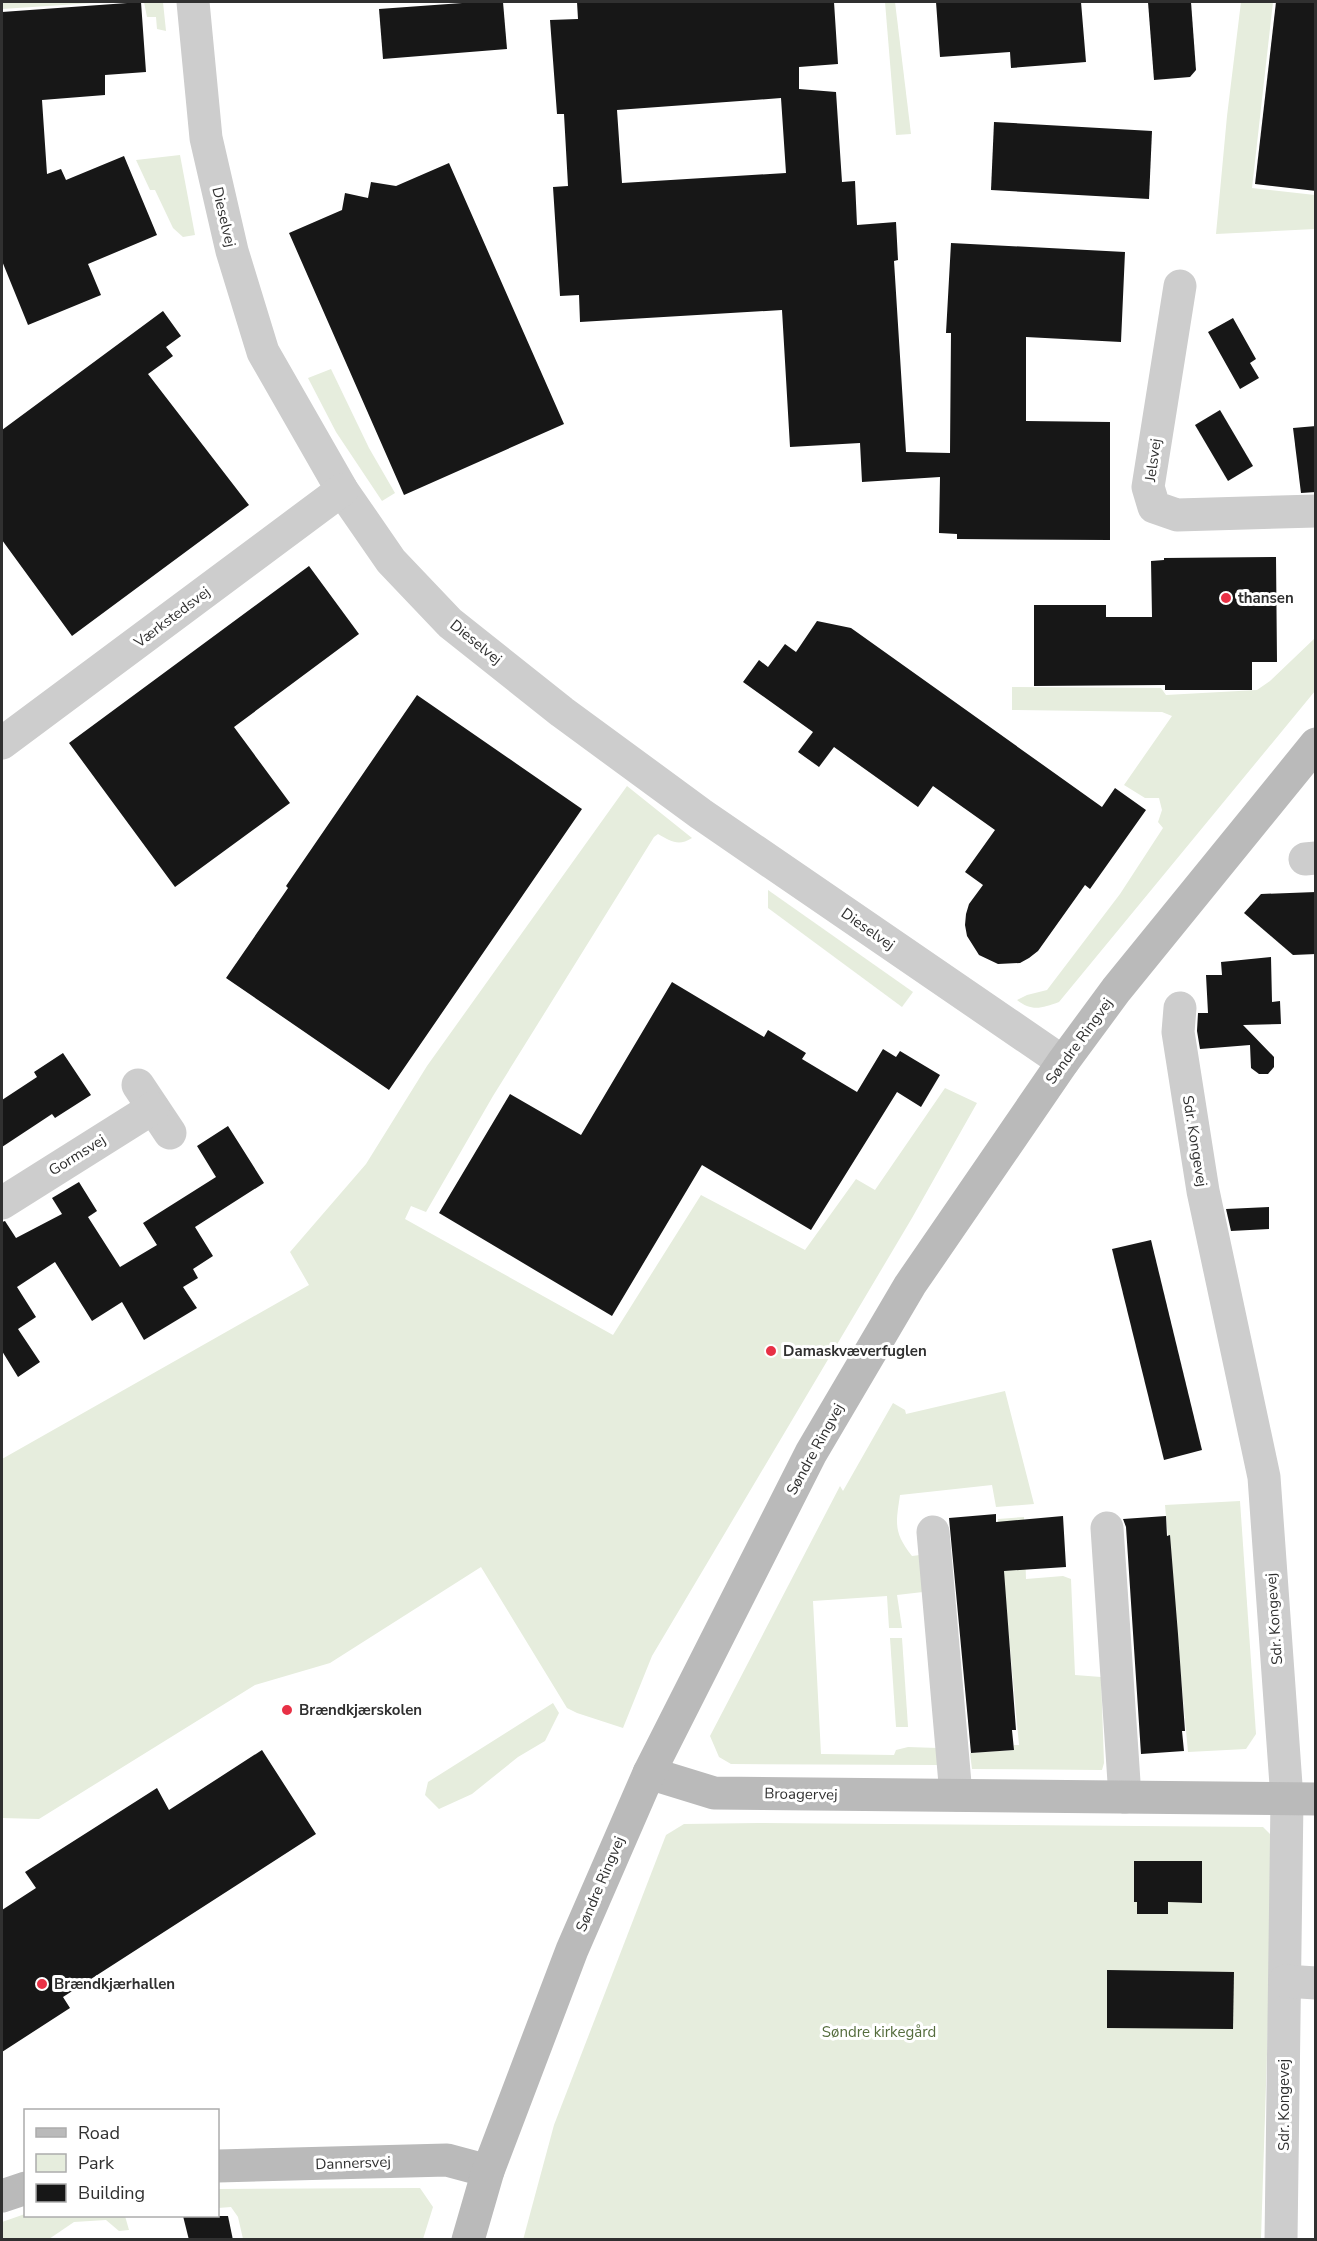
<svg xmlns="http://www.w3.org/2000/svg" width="1317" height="2241" viewBox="0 0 1317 2241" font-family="'Nunito Sans',sans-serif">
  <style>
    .green { fill: #e6eddd }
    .building { fill: #171717; fill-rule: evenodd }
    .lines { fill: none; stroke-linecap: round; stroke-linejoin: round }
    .street { stroke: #cdcdcd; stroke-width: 33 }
    .secondary { stroke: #bababa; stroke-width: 33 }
    .poi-dot { fill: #e83045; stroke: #fff; stroke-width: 2 }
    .labels { text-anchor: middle; stroke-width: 6; stroke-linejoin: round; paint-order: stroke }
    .street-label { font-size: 15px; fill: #303030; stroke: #fff }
    .poi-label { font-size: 15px; font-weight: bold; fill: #303030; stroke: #fff; text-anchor: start }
    .park-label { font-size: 15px; fill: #546c3c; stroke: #fff }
  </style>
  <rect width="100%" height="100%" fill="#fff"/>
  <!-- green -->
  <g class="green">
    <path d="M 2,2 L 108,2 L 2,9 Z"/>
    <path d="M 144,2 L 163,2 L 166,31 L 157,29 L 156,17 L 147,17 Z"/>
    <path d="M 885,2 L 895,2 L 911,134 L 896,135 Z"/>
    <path d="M 1241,2 L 1273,2 L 1252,188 L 1315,195 L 1315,229 L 1216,234 L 1227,116 Z"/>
    <path d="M 180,155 L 195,235 L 183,237 L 173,228 L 155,190 L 150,190 L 136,160 Z"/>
    <path d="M 331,369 L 369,448 L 395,493 L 382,501 L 336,432 L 308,378 Z"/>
    <path d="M 1315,638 L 1315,691 L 1059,1002 C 1042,1008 1032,1012 1017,1000 L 1027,995 L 1047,990 L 1120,894 L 1163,828 L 1158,822 L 1162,810 L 1159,798 L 1145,798 L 1124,785 L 1172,716 L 1162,712 L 1012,710 L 1012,687 L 1161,688 L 1166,695 L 1257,690 L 1270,681 Z"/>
    <path d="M 627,786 L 692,838 C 678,847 671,841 658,834 L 654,837 L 493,1096 L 426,1212 L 411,1206 L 405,1219 L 613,1335 L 701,1195 L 805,1250 L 856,1179 L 875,1190 L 945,1088 L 977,1103 L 912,1218 L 652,1656 L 623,1728 L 577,1713 L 567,1708 L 481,1567 L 330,1663 L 255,1685 L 39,1819 L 2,1818 L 2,1459 L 309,1285 L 290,1252 L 366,1164 L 427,1066 Z"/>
    <path d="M 768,890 L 913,992 L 902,1007 L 768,908 Z"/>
    <path d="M 1005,1391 L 1034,1504 L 996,1507 L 992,1485 L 900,1495 C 896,1523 893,1532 912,1556 L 920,1555 L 923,1592 L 897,1595 L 902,1628 L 889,1628 L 887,1596 L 813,1601 L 821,1754 L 894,1755 L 896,1750 L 908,1747 L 938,1748 L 938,1765 L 731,1764 L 719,1757 L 710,1736 L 840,1486 L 843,1491 L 893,1403 L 905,1410 L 906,1414 Z"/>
    <path d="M 1240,1501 L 1256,1734 L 1246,1749 L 1188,1752 L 1165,1505 Z"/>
    <path d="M 1024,1517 L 1026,1579 L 1063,1576 L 1071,1579 L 1075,1675 L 1101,1677 L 1104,1763 L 1102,1770 L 972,1769 L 970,1753 L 1013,1750 L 1014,1745 L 1019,1745 L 998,1519 Z"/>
    <path d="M 890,1638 L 902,1638 L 908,1727 L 896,1727 Z"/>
    <path d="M 553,1703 L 559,1713 L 545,1741 L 518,1757 L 472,1794 L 439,1809 L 425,1795 L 428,1782 Z"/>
    <path d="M 759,1823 L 1263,1827 L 1274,1838 L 1261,2239 L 523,2240 L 554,2125 L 666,1835 L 684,1824 Z"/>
    <path d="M 420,2188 L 433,2207 L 423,2239 L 243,2239 L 238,2217 L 231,2207 L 218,2208 L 218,2189 Z"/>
    <path d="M 25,2214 L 26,2216 L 125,2216 L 129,2230 L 119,2231 L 106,2220 L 74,2222 L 49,2239 L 2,2239 L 2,2222 Z"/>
  </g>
  <!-- building -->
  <g class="building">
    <path d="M 141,2 L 146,72 L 105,75 L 105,95 L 42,100 L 47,174 L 61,169 L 66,180 L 124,156 L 157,235 L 88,264 L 101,295 L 28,325 L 2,261 L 2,12 Z"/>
    <path d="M 476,2 L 503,2 L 507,49 L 383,59 L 379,9 Z"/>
    <path d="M 577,2 L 834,2 L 838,64 L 799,67 L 799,89 L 836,92 L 842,182 L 855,181 L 857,225 L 896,222 L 898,260 L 894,261 L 906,452 L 950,453 L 951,333 L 946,333 L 951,243 L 1125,252 L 1121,342 L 1026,337 L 1026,421 L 1110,422 L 1110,540 L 957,539 L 957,534 L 939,533 L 940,477 L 862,482 L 860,443 L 790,447 L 782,310 L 580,322 L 579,295 L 560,296 L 553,187 L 568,186 L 564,114 L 557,114 L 550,20 L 578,19 ZM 781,98 L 786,173 L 622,183 L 617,110 Z"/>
    <path d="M 936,2 L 1081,2 L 1086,62 L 1011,68 L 1010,52 L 940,57 Z"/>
    <path d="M 1148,2 L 1191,2 L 1196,70 L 1190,77 L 1154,80 Z"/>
    <path d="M 1276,2 L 1316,2 L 1316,191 L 1255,184 Z"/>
    <path d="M 994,122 L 1152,131 L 1149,199 L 991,190 Z"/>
    <path d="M 449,163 L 564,424 L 404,495 L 289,233 L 342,210 L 345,193 L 368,198 L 371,182 L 396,186 Z"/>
    <path d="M 163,311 L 181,336 L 166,347 L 173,356 L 148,374 L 249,505 L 72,636 L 2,540 L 2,430 Z"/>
    <path d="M 1233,318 L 1256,359 L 1250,363 L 1259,378 L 1240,389 L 1208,332 Z"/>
    <path d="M 1220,410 L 1253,466 L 1228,481 L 1195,425 Z"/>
    <path d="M 1316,426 L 1316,492 L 1301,493 L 1293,428 Z"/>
    <path d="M 1276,557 L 1277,662 L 1252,662 L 1252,690 L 1165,690 L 1165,685 L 1034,686 L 1034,605 L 1106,605 L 1106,617 L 1152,617 L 1151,561 L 1164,560 L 1164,558 Z"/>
    <path d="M 309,566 L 359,634 L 234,727 L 290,803 L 175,887 L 69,743 Z"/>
    <path d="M 817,621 L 851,628 L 1102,807 L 1115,788 L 1146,810 L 1090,889 L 1085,885 L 1038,951 L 1029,958 L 1020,963 L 998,964 L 979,955 L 967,936 L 965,925 L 966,914 L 969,904 L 983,885 L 965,872 L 995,830 L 933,786 L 918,807 L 834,747 L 819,767 L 798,752 L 813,732 L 743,682 L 759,660 L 768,667 L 785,644 L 796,652 Z"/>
    <path d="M 417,695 L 582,809 L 389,1090 L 226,978 L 288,888 L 286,886 Z"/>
    <path d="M 1316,892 L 1316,954 L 1293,955 L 1244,913 L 1261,894 Z"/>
    <path d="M 1271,957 L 1272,1002 L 1280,1001 L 1281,1024 L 1243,1025 L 1274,1057 L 1274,1067 L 1268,1074 L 1259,1074 L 1251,1068 L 1250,1045 L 1200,1049 L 1197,1031 L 1198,1013 L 1208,1013 L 1206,975 L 1222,975 L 1221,962 Z"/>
    <path d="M 672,982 L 764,1037 L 768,1030 L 806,1053 L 802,1059 L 857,1092 L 883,1049 L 896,1057 L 900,1051 L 940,1075 L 921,1107 L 897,1092 L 811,1230 L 702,1165 L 612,1316 L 439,1213 L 510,1094 L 581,1135 Z"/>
    <path d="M 63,1053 L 91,1095 L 55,1118 L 52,1114 L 2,1147 L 2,1100 L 37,1077 L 34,1072 Z"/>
    <path d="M 228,1126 L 264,1183 L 195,1227 L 213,1256 L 193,1269 L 198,1278 L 183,1287 L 197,1308 L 144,1340 L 122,1302 L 92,1321 L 55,1262 L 17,1287 L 36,1317 L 18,1329 L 40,1362 L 18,1377 L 2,1351 L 2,1222 L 5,1221 L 16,1238 L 62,1214 L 52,1198 L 79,1182 L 97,1211 L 88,1217 L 120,1267 L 157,1245 L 143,1223 L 216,1177 L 197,1146 Z"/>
    <path d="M 1269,1207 L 1269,1229 L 1231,1231 L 1226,1209 Z"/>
    <path d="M 1151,1240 L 1202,1450 L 1164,1460 L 1112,1249 Z"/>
    <path d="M 996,1514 L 996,1522 L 1063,1516 L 1066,1567 L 1004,1571 L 1016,1730 L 1012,1730 L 1014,1750 L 971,1753 L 949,1518 Z"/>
    <path d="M 1166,1516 L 1167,1536 L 1170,1535 L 1178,1634 L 1185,1731 L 1182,1731 L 1184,1751 L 1141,1754 L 1126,1527 L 1123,1519 Z"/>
    <path d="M 262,1750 L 316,1834 L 63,1997 L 70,2008 L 2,2052 L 2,1910 L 36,1888 L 25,1872 L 157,1788 L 169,1810 Z"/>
    <path d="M 1134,1861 L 1202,1861 L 1202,1903 L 1168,1902 L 1168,1914 L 1137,1914 L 1137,1902 L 1134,1902 Z"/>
    <path d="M 1107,1970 L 1234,1972 L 1233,2029 L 1107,2028 Z"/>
    <path d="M 183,2216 L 228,2216 L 233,2240 L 189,2240 Z"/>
  </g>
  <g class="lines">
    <!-- street -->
    <g class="street">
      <path d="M 193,2 L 206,138 L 232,251 L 263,352 L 342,490 L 391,561 L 450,623 L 562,712 L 701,814 L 1063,1062"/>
      <path d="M 1180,286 L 1148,487 L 1154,507 L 1177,515 L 1316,511"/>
      <path d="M 2,743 L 342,490"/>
      <path d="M 1305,859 L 1316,858"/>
      <path d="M 1180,1008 L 1178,1032 L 1203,1191 L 1264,1477 L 1287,1799 L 1281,2240"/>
      <path d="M 138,1085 L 170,1133"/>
      <path d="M 2,1203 L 153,1108"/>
      <path d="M 1107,1528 L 1125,1797"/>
      <path d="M 933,1532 L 956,1795"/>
      <path d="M 1285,1981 L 1316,1983"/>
    </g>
    <!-- secondary -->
    <g class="secondary">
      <path d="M 649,1773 L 714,1793 L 1316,1799"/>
      <path d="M 218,2166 L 447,2160 L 488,2171"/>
      <path d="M 2,2196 L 26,2188"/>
      <path d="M 468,2240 L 488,2171 L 572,1950 L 649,1773 L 811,1453 L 910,1285 L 1063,1062 L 1116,990 L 1316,744"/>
    </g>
  </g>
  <!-- markers -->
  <g class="poi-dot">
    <circle cx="1226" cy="598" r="6"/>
    <circle cx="771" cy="1351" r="6"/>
    <circle cx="287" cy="1710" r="6"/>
    <circle cx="42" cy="1984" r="6"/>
  </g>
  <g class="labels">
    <!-- street labels -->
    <g class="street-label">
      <text transform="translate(224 217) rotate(77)" y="5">Dieselvej</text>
      <text transform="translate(1153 460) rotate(-82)" y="5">Jelsvej</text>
      <text transform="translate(172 617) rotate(-37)" y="5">Værkstedsvej</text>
      <text transform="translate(476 642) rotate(39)" y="5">Dieselvej</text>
      <text transform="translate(868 929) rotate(35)" y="5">Dieselvej</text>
      <text transform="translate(1079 1041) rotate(-54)" y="5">Søndre Ringvej</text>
      <text transform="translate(1195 1141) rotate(81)" y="5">Sdr. Kongevej</text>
      <text transform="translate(77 1155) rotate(-32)" y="5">Gormsvej</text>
      <text transform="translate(815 1449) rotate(-61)" y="5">Søndre Ringvej</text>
      <text transform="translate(1274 1619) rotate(-94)" y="5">Sdr. Kongevej</text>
      <text transform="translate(801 1794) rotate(1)" y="5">Broagervej</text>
      <text transform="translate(600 1884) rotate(-67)" y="5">Søndre Ringvej</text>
      <text transform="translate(1284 2105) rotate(-90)" y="5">Sdr. Kongevej</text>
      <text transform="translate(353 2163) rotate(-2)" y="5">Dannersvej</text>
    </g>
    <!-- poi labels -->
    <g class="poi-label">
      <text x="1238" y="603">thansen</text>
      <text x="783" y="1356">Damaskvæverfuglen</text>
      <text x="299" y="1715">Brændkjærskolen</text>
      <text x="54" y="1989">Brændkjærhallen</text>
    </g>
    <!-- park labels -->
    <g class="park-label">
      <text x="879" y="2037">Søndre kirkegård</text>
    </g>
  </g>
  <!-- border -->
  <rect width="1317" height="2241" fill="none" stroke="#303030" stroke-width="6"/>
  <!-- legend -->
  <rect x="24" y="2109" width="195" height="108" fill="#ffffff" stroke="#acacac" stroke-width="1.5"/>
  <rect x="36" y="2128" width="30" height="9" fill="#bababa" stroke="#acacac" stroke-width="1.5"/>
  <text x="78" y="2139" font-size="18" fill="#303030">Road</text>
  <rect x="36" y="2154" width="30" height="18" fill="#e6eddd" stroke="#acacac" stroke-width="1.5"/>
  <text x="78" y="2169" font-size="18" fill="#303030">Park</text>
  <rect x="36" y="2184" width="30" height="18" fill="#171717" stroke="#acacac" stroke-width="1.5"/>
  <text x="78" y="2199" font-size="18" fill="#303030">Building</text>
</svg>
